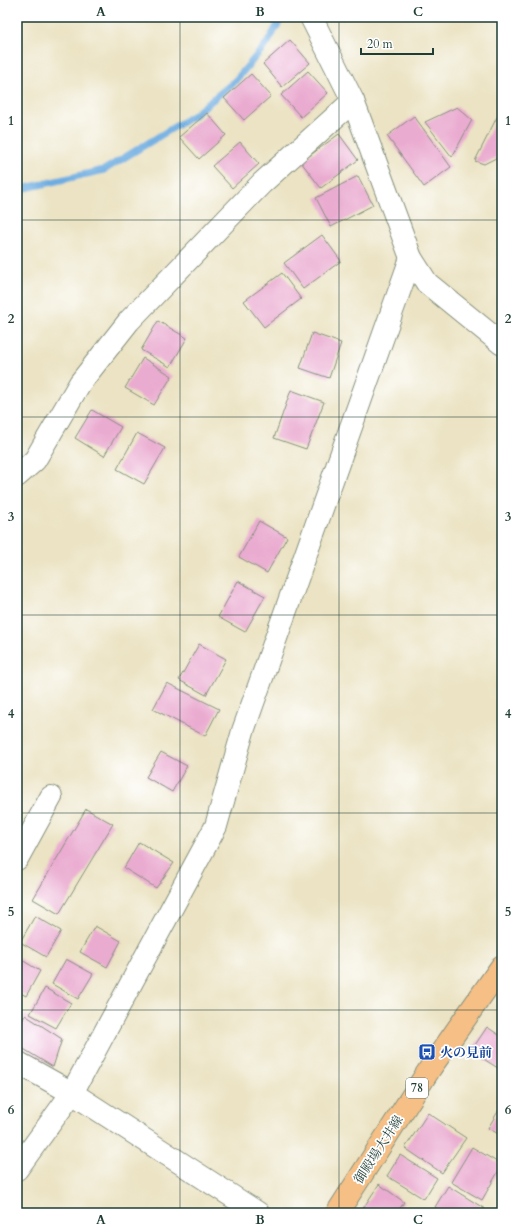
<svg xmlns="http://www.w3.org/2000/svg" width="519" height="1230" viewBox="0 0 519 1230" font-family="Cardo,'Noto Serif JP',serif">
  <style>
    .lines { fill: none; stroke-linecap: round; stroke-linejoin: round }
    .stream { stroke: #6eade1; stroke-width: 7 }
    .building { fill: #eaabd0 }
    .minor-casing { stroke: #85907c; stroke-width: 24 }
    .major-casing { stroke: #85907c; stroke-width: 24 }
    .minor { stroke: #fff; stroke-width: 22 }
    .major { stroke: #f5bf86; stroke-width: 22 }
    .grid { fill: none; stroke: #1f3d34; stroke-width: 1; stroke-opacity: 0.55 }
    .labels { text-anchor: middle; stroke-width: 3.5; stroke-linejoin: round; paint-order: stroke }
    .shield { fill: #fff; stroke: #627771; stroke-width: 1 }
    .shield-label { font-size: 12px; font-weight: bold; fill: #1f3d34 }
    .transit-label { font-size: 13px; font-weight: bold; fill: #164399; stroke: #fff; text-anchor: start }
    .street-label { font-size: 13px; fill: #1f3d34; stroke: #fff }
    .neatline { fill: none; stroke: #1f3d34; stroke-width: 1.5 }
    .grid-label { font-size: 13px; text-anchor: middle; font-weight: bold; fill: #1f3d34 }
  </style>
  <rect width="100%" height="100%" fill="#fff"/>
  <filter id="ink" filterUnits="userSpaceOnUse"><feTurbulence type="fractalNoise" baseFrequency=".025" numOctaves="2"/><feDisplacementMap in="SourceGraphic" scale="8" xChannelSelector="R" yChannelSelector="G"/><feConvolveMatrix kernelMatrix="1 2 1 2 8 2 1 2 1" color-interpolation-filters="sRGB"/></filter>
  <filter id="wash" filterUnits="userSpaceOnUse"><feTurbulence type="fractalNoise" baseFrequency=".012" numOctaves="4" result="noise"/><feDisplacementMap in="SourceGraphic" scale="16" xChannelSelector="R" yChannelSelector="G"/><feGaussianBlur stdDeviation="0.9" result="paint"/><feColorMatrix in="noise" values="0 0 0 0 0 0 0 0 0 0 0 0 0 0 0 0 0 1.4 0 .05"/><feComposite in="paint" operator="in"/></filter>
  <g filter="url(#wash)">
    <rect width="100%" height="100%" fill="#ebe3c3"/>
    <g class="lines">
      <!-- stream -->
      <path class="stream" d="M 17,190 L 104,170 L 194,115 L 235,81 L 268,42 L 282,17"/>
    </g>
    <g id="blocks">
      <!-- building -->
      <g class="building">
        <path d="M 290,40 L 310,63 L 282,87 L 263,64 Z"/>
        <path d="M 308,71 L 328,93 L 301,117 L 281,95 Z"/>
        <path d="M 251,74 L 271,96 L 244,120 L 224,98 Z"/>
        <path d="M 457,107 L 472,120 L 452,157 L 425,122 Z"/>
        <path d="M 207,113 L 226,135 L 199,159 L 179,137 Z"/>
        <path d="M 414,116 L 451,167 L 424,187 L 387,136 Z"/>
        <path d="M 497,117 L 502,119 L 502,155 L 484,164 L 475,161 Z"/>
        <path d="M 339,134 L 358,160 L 321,188 L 301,162 Z"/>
        <path d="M 240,142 L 259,164 L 232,188 L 212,166 Z"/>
        <path d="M 358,176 L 373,205 L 331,227 L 316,198 Z"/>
        <path d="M 322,235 L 341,261 L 303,289 L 284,263 Z"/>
        <path d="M 282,273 L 301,299 L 264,327 L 244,301 Z"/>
        <path d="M 158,321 L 187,338 L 170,367 L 141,350 Z"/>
        <path d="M 312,333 L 341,343 L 329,378 L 300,368 Z"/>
        <path d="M 143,358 L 172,376 L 154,405 L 125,388 Z"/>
        <path d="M 291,390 L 324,402 L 306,449 L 274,438 Z"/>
        <path d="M 92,410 L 121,427 L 104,456 L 75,438 Z"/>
        <path d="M 137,433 L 165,448 L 144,484 L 117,469 Z"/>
        <path d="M 259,521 L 287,537 L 267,573 L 239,557 Z"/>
        <path d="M 238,581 L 265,596 L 245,632 L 218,617 Z"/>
        <path d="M 199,644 L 226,659 L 206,695 L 179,680 Z"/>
        <path d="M 167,683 L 219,709 L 205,736 L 153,709 Z"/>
        <path d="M 161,752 L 187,766 L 172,792 L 146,777 Z"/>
        <path d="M 86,809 L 113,824 L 59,914 L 33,899 Z"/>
        <path d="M 139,842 L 174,863 L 156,888 L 124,868 Z"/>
        <path d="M 35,916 L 61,931 L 46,957 L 20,942 Z"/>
        <path d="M 95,926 L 121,941 L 107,967 L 80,952 Z"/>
        <path d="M 17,957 L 40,971 L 26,996 L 17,991 Z"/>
        <path d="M 66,959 L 93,974 L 78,999 L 52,984 Z"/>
        <path d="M 45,988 L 71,1003 L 56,1028 L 30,1014 Z"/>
        <path d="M 25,1015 L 62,1039 L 53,1067 L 17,1045 L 17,1030 Z"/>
        <path d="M 487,1027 L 502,1037 L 501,1070 L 471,1051 Z"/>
        <path d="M 502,1105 L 502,1136 L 488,1128 Z"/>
        <path d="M 428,1113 L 466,1138 L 442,1173 L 405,1148 Z"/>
        <path d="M 472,1147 L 502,1165 L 482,1200 L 451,1182 Z"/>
        <path d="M 400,1155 L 437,1178 L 424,1199 L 387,1176 Z"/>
        <path d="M 379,1184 L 404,1202 L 397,1213 L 360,1213 Z"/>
        <path d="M 448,1186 L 485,1209 L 482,1213 L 444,1213 L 435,1207 Z"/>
      </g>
    </g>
  </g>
  <g filter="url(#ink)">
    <use href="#blocks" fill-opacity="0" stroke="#85907c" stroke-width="1"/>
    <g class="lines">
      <!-- minor casing -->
      <g class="minor-casing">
        <g id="minor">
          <path d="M 311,17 L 353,101 L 411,258 L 427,283 L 502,344"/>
          <path d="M 17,476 L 35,460 L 80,383 L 129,321 L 262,183 L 353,101"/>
          <path d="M 17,859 L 51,797"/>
          <path d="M 17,1062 L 72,1093 L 258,1213"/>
          <path d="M 17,1169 L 72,1093 L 216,826 L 243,731 L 411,258"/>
        </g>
      </g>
      <!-- major casing -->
      <g class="major-casing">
        <path id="major" d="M 337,1213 L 431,1067 L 502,966"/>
      </g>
      <!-- minor -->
      <use href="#minor" class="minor"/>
      <!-- major -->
      <use href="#major" class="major"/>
    </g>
  </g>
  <!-- grid -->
  <path class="grid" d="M 180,17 L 180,1213M 339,17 L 339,1213M 17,220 L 502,220M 17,417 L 502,417M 17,615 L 502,615M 17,813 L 502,813M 17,1010 L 502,1010"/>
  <!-- icons -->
  <defs>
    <g id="bus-square" transform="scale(0.9)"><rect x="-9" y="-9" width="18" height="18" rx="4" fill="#1a4fb4" stroke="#fff"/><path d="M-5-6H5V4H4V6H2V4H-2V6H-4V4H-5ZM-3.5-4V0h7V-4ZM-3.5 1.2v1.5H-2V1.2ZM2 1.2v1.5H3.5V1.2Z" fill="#fff"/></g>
  </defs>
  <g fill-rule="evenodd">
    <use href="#bus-square" x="427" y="1052"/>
  </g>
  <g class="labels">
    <!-- shield labels -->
    <rect class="shield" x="406" y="1078" width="22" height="20" rx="3"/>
    <g class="shield-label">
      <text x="417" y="1092">78</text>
    </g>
    <!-- transit labels -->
    <g class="transit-label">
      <text x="440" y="1057">火の見前</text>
    </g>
    <!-- street labels -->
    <g class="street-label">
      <text transform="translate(378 1149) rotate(-57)" y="5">御殿場大井線</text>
    </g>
  </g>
  <!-- margin -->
  <rect width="519" height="1230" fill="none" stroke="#fff" stroke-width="44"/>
  <!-- scale -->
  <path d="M361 48v6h72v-6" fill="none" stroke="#1f3d34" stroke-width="2"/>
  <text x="367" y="48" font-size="12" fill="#1f3d34" stroke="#ffffff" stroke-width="3" paint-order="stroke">20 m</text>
  <rect x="22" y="22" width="475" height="1186" class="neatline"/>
  <g class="grid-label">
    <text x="101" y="16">A</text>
    <text x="260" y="16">B</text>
    <text x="418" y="16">C</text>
    <text x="11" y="125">1</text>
    <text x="508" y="125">1</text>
    <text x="11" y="323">2</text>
    <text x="508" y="323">2</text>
    <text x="11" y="521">3</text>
    <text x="508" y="521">3</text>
    <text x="11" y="718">4</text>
    <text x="508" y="718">4</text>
    <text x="11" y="916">5</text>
    <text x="508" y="916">5</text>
    <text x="11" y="1114">6</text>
    <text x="508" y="1114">6</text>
    <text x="101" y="1224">A</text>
    <text x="260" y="1224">B</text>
    <text x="418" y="1224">C</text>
  </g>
</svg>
